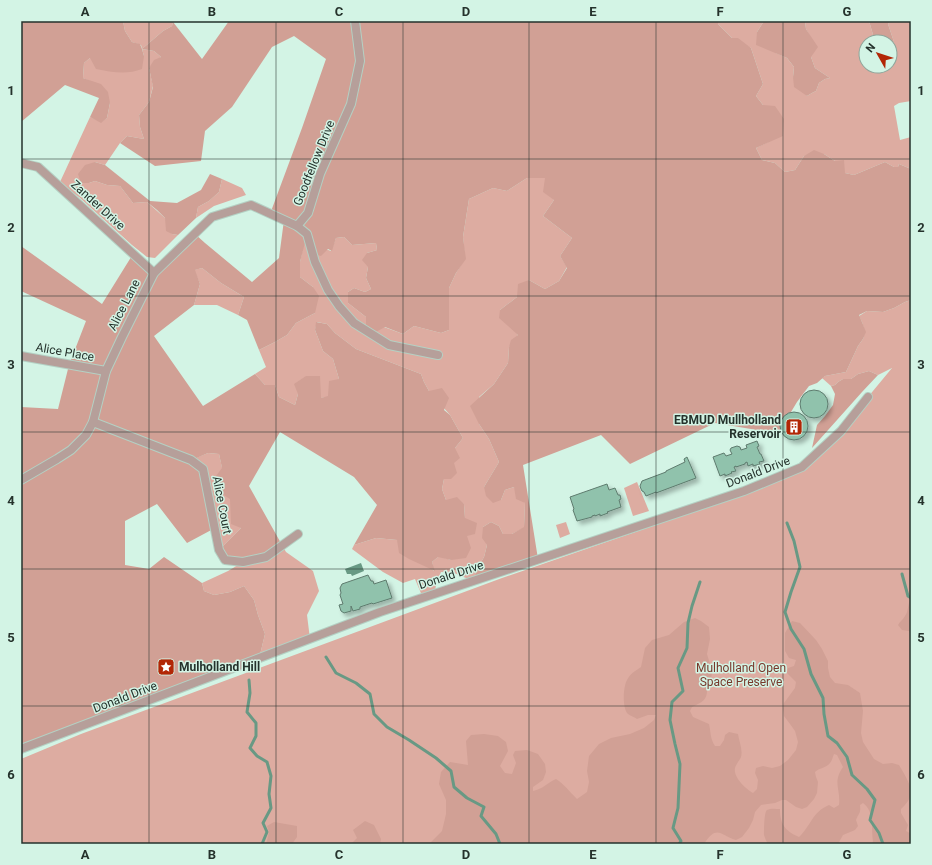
<svg xmlns="http://www.w3.org/2000/svg" width="932" height="865" viewBox="0 0 932 865" font-family="Roboto,sans-serif">
  <style>
    .green { fill: #ddaca1 }
    .forest { fill: #d1a095 }
    .water { fill: #689984 }
    .lines { fill: none; stroke-linecap: round; stroke-linejoin: round }
    .stream { stroke: #689984; stroke-width: 3 }
    .building { fill: #90c2ac; stroke: #5e7b6e; filter: url(#shadow) }
    .minor-casing { stroke: #b4d1c4; stroke-width: 10 }
    .minor { stroke: #b69f9a; stroke-width: 8 }
    .grid { fill: none; stroke: #25322c; stroke-width: 1; stroke-opacity: 0.55 }
    .labels { text-anchor: middle; stroke-width: 3; stroke-linejoin: round; paint-order: stroke }
    .street-label { font-size: 12px; fill: #25322c; stroke: #d3f4e5 }
    .poi-label { font-size: 12px; font-weight: bold; fill: #25322c; stroke: #d3f4e5; text-anchor: end }
    .park-label { font-size: 12px; fill: #77382b; stroke: #d3f4e5 }
    .neatline { fill: none; stroke: #25322c; stroke-width: 1.5 }
    .grid-label { font-size: 13px; text-anchor: middle; font-weight: bold; fill: #25322c }
  </style>
  <defs>
    <filter id="shadow"><feDropShadow dx="3.5" dy="3.5" stdDeviation="2" flood-color="#0004"/></filter>
  </defs>
  <rect width="100%" height="100%" fill="#d3f4e5"/>
  <!-- green -->
  <g class="green">
    <path d="M 123,21 L 172,21 L 173,22 L 172,26 L 163,31 L 142,49 L 154,51 L 161,57 L 149,68 L 153,86 L 149,102 L 139,115 L 140,127 L 144,139 L 127,136 L 120,143 L 105,165 L 95,162 L 89,183 L 95,181 L 107,185 L 120,186 L 133,203 L 147,202 L 165,218 L 172,234 L 178,235 L 155,258 L 147,257 L 132,245 L 79,197 L 70,191 L 60,182 L 90,117 L 101,122 L 107,118 L 110,103 L 90,81 L 83,78 L 84,63 L 90,58 L 144,56 L 141,45 L 132,42 L 125,31 Z"/>
    <path d="M 718,21 L 764,21 L 757,32 L 776,53 L 787,58 L 794,67 L 793,77 L 807,96 L 812,93 L 816,91 L 819,83 L 825,79 L 830,78 L 815,68 L 811,57 L 811,38 L 806,29 L 805,21 L 869,21 L 874,38 L 878,42 L 866,42 L 866,66 L 890,66 L 890,46 L 894,42 L 888,24 L 890,21 L 911,21 L 911,101 L 899,103 L 894,106 L 900,140 L 911,137 L 911,169 L 899,164 L 898,167 L 894,167 L 885,162 L 854,175 L 845,173 L 835,161 L 824,154 L 804,156 L 795,170 L 785,172 L 775,163 L 762,160 L 756,148 L 768,142 L 763,105 L 756,96 L 763,84 L 751,48 L 732,38 L 718,24 Z"/>
    <path d="M 527,178 L 545,178 L 554,200 L 543,216 L 572,238 L 560,256 L 567,267 L 559,281 L 545,289 L 529,280 L 517,297 L 500,310 L 518,335 L 509,347 L 508,363 L 494,384 L 479,397 L 479,424 L 489,439 L 499,462 L 484,487 L 501,500 L 505,490 L 514,487 L 525,503 L 524,528 L 512,534 L 503,534 L 499,526 L 491,522 L 483,527 L 487,545 L 484,557 L 477,569 L 473,581 L 454,573 L 441,572 L 436,584 L 435,593 L 423,598 L 415,579 L 403,583 L 383,572 L 352,549 L 354,545 L 376,538 L 397,540 L 434,571 L 432,562 L 439,556 L 451,560 L 466,536 L 464,504 L 446,500 L 442,489 L 444,479 L 454,463 L 455,448 L 463,438 L 450,415 L 429,391 L 424,382 L 421,374 L 356,349 L 335,333 L 327,324 L 317,322 L 315,330 L 323,351 L 333,359 L 339,379 L 328,397 L 321,398 L 298,394 L 295,405 L 279,397 L 275,385 L 265,385 L 255,374 L 266,367 L 259,350 L 275,342 L 287,335 L 296,323 L 315,313 L 313,287 L 300,277 L 300,262 L 304,243 L 309,243 L 331,251 L 336,238 L 344,237 L 352,245 L 376,243 L 377,250 L 367,253 L 368,267 L 366,278 L 371,289 L 365,292 L 354,288 L 348,292 L 348,303 L 366,317 L 384,327 L 403,334 L 414,326 L 441,333 L 449,330 L 449,288 L 456,273 L 465,259 L 463,237 L 469,199 L 493,188 L 507,191 Z"/>
    <path d="M 222,179 L 242,188 L 246,195 L 214,206 L 196,218 L 198,207 L 209,201 L 219,192 Z"/>
    <path d="M 202,268 L 221,283 L 244,297 L 238,315 L 217,305 L 194,305 L 200,284 L 194,270 Z"/>
    <path d="M 911,300 L 911,844 L 21,844 L 21,759 L 81,734 L 502,578 L 667,521 L 802,467 L 868,397 L 892,368 L 878,375 L 869,371 L 858,374 L 851,379 L 843,379 L 838,382 L 835,385 L 831,386 L 822,378 L 825,376 L 846,372 L 858,346 L 863,339 L 865,332 L 862,322 L 859,316 L 867,311 L 883,312 L 894,308 L 905,302 Z"/>
    <path d="M 208,453 L 219,454 C 224,479 232,504 241,528 L 219,550 L 191,460 Z"/>
    <path d="M 637,482 L 649,511 L 633,516 L 624,488 Z"/>
    <path d="M 566,522 L 570,534 L 560,538 L 556,525 Z"/>
    <path d="M 282,545 L 286,552 L 313,571 L 319,591 L 307,615 L 310,639 L 259,659 L 265,634 L 258,615 L 254,600 L 244,586 L 230,592 L 214,595 L 204,591 L 202,583 L 228,571 L 243,562 Z"/>
  </g>
  <!-- forest -->
  <g class="forest">
    <path d="M 21,21 L 123,21 L 125,31 L 132,42 L 140,44 L 142,49 L 163,31 L 172,26 L 173,22 L 202,59 L 229,21 L 718,21 L 718,24 L 732,38 L 738,38 L 751,48 L 763,84 L 756,96 L 763,105 L 775,106 L 784,119 L 783,136 L 756,148 L 762,160 L 775,163 L 785,172 L 795,170 L 804,156 L 814,150 L 824,154 L 835,161 L 844,160 L 845,173 L 854,175 L 885,162 L 894,167 L 898,167 L 899,164 L 911,169 L 911,300 L 905,302 L 894,308 L 883,312 L 867,311 L 859,315 L 862,322 L 866,332 L 863,339 L 858,346 L 846,372 L 825,376 L 817,383 L 809,386 L 797,402 L 791,412 C 783,416 780,421 781,430 L 757,430 L 715,423 L 630,464 L 601,435 L 523,465 L 538,559 L 473,581 L 477,569 L 484,557 L 487,545 L 482,538 L 483,527 L 491,522 L 499,526 L 503,534 L 512,534 L 524,527 L 525,503 L 516,499 L 514,487 L 505,490 L 501,500 L 493,503 L 486,496 L 484,487 L 499,462 L 489,439 L 479,424 L 470,406 L 494,384 L 508,363 L 509,347 L 511,340 L 518,335 L 499,318 L 500,310 L 517,297 L 518,284 L 529,280 L 545,289 L 559,281 L 567,268 L 560,256 L 572,238 L 543,216 L 554,200 L 543,192 L 545,178 L 527,178 L 507,191 L 493,188 L 469,199 L 463,237 L 466,259 L 456,273 L 449,288 L 449,330 L 441,333 L 414,326 L 403,334 L 385,327 L 376,332 L 366,325 L 366,317 L 348,303 L 348,292 L 354,288 L 365,292 L 371,289 L 366,278 L 368,267 L 362,260 L 367,253 L 377,250 L 376,243 L 352,245 L 344,237 L 336,238 L 332,251 L 328,249 L 321,256 L 313,254 L 307,235 L 300,262 L 300,277 L 313,287 L 319,296 L 315,313 L 296,323 L 287,335 L 275,342 L 259,350 L 247,320 L 238,315 L 244,297 L 221,283 L 202,268 L 195,270 L 200,284 L 194,305 L 154,336 L 203,406 L 255,374 L 265,385 L 275,385 L 279,397 L 295,405 L 298,394 L 294,384 L 306,376 L 320,376 L 321,398 L 328,396 L 329,381 L 339,379 L 333,359 L 323,351 L 315,330 L 316,322 L 327,324 L 335,333 L 356,349 L 421,374 L 424,382 L 429,391 L 442,388 L 449,398 L 444,410 L 450,415 L 463,438 L 455,448 L 460,458 L 454,463 L 457,473 L 451,479 L 444,479 L 442,489 L 446,500 L 457,497 L 464,504 L 465,518 L 477,523 L 475,534 L 467,536 L 471,548 L 466,558 L 451,560 L 438,557 L 432,562 L 435,571 L 409,559 L 399,553 L 397,540 L 376,538 L 354,545 L 377,505 L 354,477 L 280,432 L 249,486 L 282,545 L 266,557 L 225,560 L 219,550 L 241,528 L 231,524 L 230,499 L 219,492 L 216,476 L 222,468 L 219,454 L 208,453 L 192,460 L 203,469 L 215,528 L 187,543 L 157,504 L 125,521 L 125,565 L 149,569 L 164,557 L 202,583 L 204,591 L 214,595 L 230,592 L 244,586 L 254,600 L 258,615 L 265,634 L 259,659 L 21,749 L 21,407 L 58,409 L 69,365 L 86,321 L 21,291 L 21,246 L 102,304 L 133,254 L 154,273 L 195,234 L 205,243 L 252,282 L 279,258 L 284,220 L 270,214 L 302,128 L 326,59 L 294,36 L 272,47 L 232,107 L 205,131 L 201,161 L 155,166 L 120,143 L 127,136 L 144,139 L 140,127 L 139,115 L 149,102 L 153,87 L 149,68 L 154,60 L 161,57 L 154,51 L 142,49 L 144,56 L 142,69 C 127,75 111,72 96,69 L 90,58 L 84,63 L 83,78 L 101,84 L 108,92 L 110,103 L 107,118 L 101,123 L 90,117 L 99,98 L 65,85 L 21,122 Z"/>
    <path d="M 764,21 L 805,21 L 806,29 L 818,47 L 811,57 L 815,68 L 830,78 L 825,79 L 819,83 L 816,91 L 812,93 L 807,96 L 794,87 L 793,77 L 794,67 L 787,58 L 756,45 L 757,32 Z"/>
    <path d="M 869,21 L 890,21 L 888,24 L 894,42 L 890,46 L 890,42 L 878,42 L 874,38 Z"/>
    <path d="M 95,162 L 105,165 L 150,201 L 177,203 L 201,190 L 210,174 L 222,179 L 219,192 L 209,201 L 198,207 L 196,218 L 178,235 L 172,234 L 166,231 L 165,218 L 157,210 L 147,202 L 133,203 L 120,186 L 107,185 L 95,181 L 89,183 L 81,183 L 78,174 L 85,165 Z"/>
    <path d="M 869,371 L 878,375 L 862,392 L 812,448 L 817,425 L 825,416 L 833,405 L 835,394 L 831,386 L 835,385 L 838,382 L 843,379 L 851,379 L 858,374 Z"/>
    <path d="M 911,599 L 911,634 L 909,631 L 902,630 L 898,625 C 900,621 903,620 905,616 C 909,611 907,605 911,599 Z"/>
    <path d="M 695,618 L 701,621 L 709,627 L 710,639 L 707,654 L 712,671 L 711,681 L 707,685 C 708,700 704,701 692,707 L 690,711 L 693,717 L 709,724 C 711,733 710,738 715,746 L 720,746 L 724,740 L 725,735 L 729,732 L 738,734 C 739,741 743,750 741,757 C 740,760 736,764 735,768 C 733,777 746,789 753,793 L 757,789 L 758,780 L 755,773 L 756,768 L 763,766 L 772,768 L 780,766 L 788,760 L 796,750 L 798,742 L 795,731 L 790,724 L 784,716 L 783,709 L 784,703 L 795,688 L 796,682 L 787,673 L 788,668 L 794,666 L 796,660 L 789,658 L 785,651 L 785,633 L 792,621 L 800,623 L 816,640 L 822,649 L 828,661 L 828,668 L 830,677 L 835,683 L 848,685 L 860,693 L 863,711 L 861,733 L 863,742 L 874,759 L 883,764 L 892,763 L 899,765 C 903,772 911,784 911,792 C 911,799 905,805 901,809 L 901,813 L 908,825 L 906,831 L 908,832 L 911,834 L 911,838 L 909,844 L 872,844 L 873,841 C 871,828 875,812 863,803 L 860,805 C 861,813 859,813 856,820 L 858,826 L 855,830 L 843,835 L 838,844 L 768,844 C 766,841 765,838 764,835 C 764,830 764,812 767,810 C 771,808 776,809 780,809 C 780,824 785,831 799,837 C 811,826 812,812 829,805 L 834,808 L 839,805 C 841,789 832,783 843,767 L 837,755 L 834,754 C 833,756 832,761 830,763 C 826,768 819,768 815,772 L 816,777 L 818,782 L 817,793 L 814,799 L 807,807 L 802,809 L 796,807 L 786,800 L 782,800 L 775,803 L 761,805 L 755,812 L 753,820 L 749,828 L 742,837 L 736,840 C 720,835 717,824 704,844 L 429,844 L 442,831 L 446,814 L 446,800 L 439,784 L 441,772 L 450,762 L 468,765 L 466,741 L 471,735 L 484,734 L 498,736 L 506,742 L 508,751 L 500,766 L 505,773 L 512,774 L 516,763 L 513,755 L 515,751 L 527,750 L 538,754 L 545,764 L 546,772 L 543,780 L 533,787 L 533,791 C 543,789 547,783 556,779 C 564,784 570,792 577,799 L 587,792 L 589,782 L 587,771 L 589,756 L 599,744 L 611,738 L 630,734 L 644,728 L 654,720 L 656,715 L 648,715 L 637,719 C 635,717 630,716 628,714 C 622,708 623,687 627,680 C 630,674 635,671 641,667 L 645,648 L 652,640 L 669,635 L 684,622 Z"/>
    <path d="M 365,821 L 374,825 L 381,839 L 380,844 L 343,844 L 352,843 L 357,838 L 353,830 Z"/>
    <path d="M 274,822 L 297,826 L 297,837 L 292,844 L 266,844 L 269,832 L 267,826 Z"/>
  </g>
  <!-- water -->
  <path class="water" d="M 361,563 L 364,571 L 352,576 L 351,574 L 347,574 L 345,569 Z"/>
  <g class="lines">
    <!-- stream -->
    <g class="stream">
      <path d="M 787,523 L 794,541 L 800,567 L 791,592 L 785,612 L 791,629 L 804,649 L 811,674 L 823,698 L 824,714 L 828,736 L 837,743 L 847,757 L 852,775 L 867,789 L 875,800 L 870,820 L 879,833 L 883,844"/>
      <path d="M 902,574 L 908,596 L 911,598"/>
      <path d="M 326,657 L 336,673 L 356,683 L 370,694 L 374,714 L 387,727 L 409,740 L 436,758 L 451,771 L 454,787 L 467,798 L 484,807 L 481,816 L 496,834 L 500,844"/>
      <path d="M 249,680 L 250,693 L 247,712 L 256,723 L 256,736 L 250,748 L 257,756 L 267,762 L 271,776 L 269,794 L 271,808 L 263,823 L 267,832 L 262,844"/>
      <path d="M 679,844 L 681,841 L 673,828 L 678,808 L 680,764 L 675,744 L 670,720 L 672,702 L 683,691 L 678,668 L 687,648 L 688,623 L 692,606 L 700,582"/>
    </g>
  </g>
  <!-- building -->
  <g class="building">
    <circle cx="814" cy="404" r="14"/>
    <circle cx="794" cy="426" r="14"/>
    <path d="M 757,441 L 759,446 L 757,447 L 760,454 L 761,454 L 764,461 L 759,462 L 760,464 L 753,466 L 753,464 L 748,466 L 747,462 L 745,463 L 745,464 L 736,467 L 736,466 L 734,467 L 736,471 L 731,472 L 732,473 L 725,476 L 725,474 L 720,476 L 713,457 L 724,453 L 726,456 L 732,454 L 730,450 L 731,448 L 737,446 L 740,447 L 741,450 L 747,448 L 746,445 Z"/>
    <path d="M 687,457 L 696,478 L 656,493 L 656,492 L 646,496 L 644,492 L 642,491 L 641,489 L 640,486 L 642,481 L 666,472 L 666,471 L 685,462 L 684,459 Z"/>
    <path d="M 607,484 L 609,490 L 615,488 L 618,495 L 620,495 L 621,499 L 619,500 L 621,507 L 607,512 L 608,513 L 600,516 L 600,514 L 595,516 L 595,515 L 592,516 L 592,517 L 577,521 L 573,510 L 574,509 L 570,497 Z"/>
    <path d="M 368,575 L 371,581 L 373,581 L 374,584 L 386,580 L 392,598 L 373,604 L 372,603 L 360,607 L 360,609 L 353,611 L 351,606 L 351,611 L 344,613 L 341,611 L 339,605 L 343,604 L 340,595 L 341,593 L 340,588 L 342,584 Z"/>
  </g>
  <g class="lines">
    <!-- minor casing -->
    <g class="minor-casing">
      <g id="minor">
        <path d="M 21,163 L 38,167 L 154,273"/>
        <path d="M 297,226 L 308,213 L 320,174 L 351,104 L 360,61 L 355,21"/>
        <path d="M 21,356 L 106,371"/>
        <path d="M 93,422 L 191,460 L 203,469 L 219,550 L 225,560 L 243,562 L 266,557 L 298,534"/>
        <path d="M 21,480 L 57,459 L 71,450 L 86,435 L 93,422 L 106,371 L 122,337 L 154,273 L 212,217 L 251,205 L 297,226 L 307,234 L 315,262 L 328,290 L 339,306 L 354,323 L 389,345 L 438,355"/>
        <path d="M 21,749 L 380,612 L 744,491 L 802,467 L 841,431 L 868,397"/>
      </g>
    </g>
    <!-- minor -->
    <use href="#minor" class="minor"/>
  </g>
  <!-- grid -->
  <path class="grid" d="M 149,21 L 149,844M 276,21 L 276,844M 403,21 L 403,844M 529,21 L 529,844M 656,21 L 656,844M 783,21 L 783,844M 21,159 L 911,159M 21,296 L 911,296M 21,432 L 911,432M 21,569 L 911,569M 21,706 L 911,706"/>
  <!-- icons -->
  <defs>
    <g id="building-square" transform="scale(0.9)"><rect x="-9" y="-9" width="18" height="18" rx="4" fill="#b22605" stroke="#d3f4e5"/><path d="M-4-6H4V6H1V3H-1V6H-4ZM-2.5-4.3h1.7v1.8h-1.7ZM.8-4.3h1.7v1.8H.8ZM-2.5-1h1.7V.8h-1.7ZM.8-1h1.7V.8H.8Z" fill="#fff"/></g>
    <g id="sight-square" transform="scale(0.9)"><rect x="-9" y="-9" width="18" height="18" rx="4" fill="#b22605" stroke="#d3f4e5"/><path d="M0-6L1.8-2.2L6-1.7L2.9 1.2L3.7 5.4L0 3.3L-3.7 5.4L-2.9 1.2L-6-1.7L-1.8-2.2Z" fill="#fff"/></g>
  </defs>
  <g fill-rule="evenodd">
    <use href="#building-square" x="794" y="427"/>
    <use href="#sight-square" x="166" y="667"/>
  </g>
  <g class="labels">
    <!-- street labels -->
    <g class="street-label">
      <text transform="translate(314 163) rotate(-68)" y="4">Goodfellow Drive</text>
      <text transform="translate(98 205) rotate(42)" y="4">Zander Drive</text>
      <text transform="translate(124 305) rotate(-63)" y="4">Alice Lane</text>
      <text transform="translate(65 352) rotate(10)" y="4">Alice Place</text>
      <text transform="translate(758 472) rotate(-21)" y="4">Donald Drive</text>
      <text transform="translate(222 505) rotate(79)" y="4">Alice Court</text>
      <text transform="translate(451 575) rotate(-18)" y="4">Donald Drive</text>
      <text transform="translate(125 697) rotate(-21)" y="4">Donald Drive</text>
    </g>
    <!-- poi labels -->
    <g class="poi-label">
      <text x="781" y="424">EBMUD Mullholland<tspan x="781" dy="14">Reservoir</tspan></text>
      <text x="179" y="671" text-anchor="start">Mulholland Hill</text>
    </g>
    <!-- park labels -->
    <g class="park-label">
      <text x="741" y="672">Mulholland Open<tspan x="741" dy="14">Space Preserve</tspan></text>
    </g>
  </g>
  <!-- border -->
  <rect width="932" height="865" fill="none" stroke="#d3f4e5" stroke-width="44"/>
  <!-- north arrow -->
  <g transform="translate(878 54) rotate(309)"><circle r="19" fill="#d3f4e5" stroke="#8da69b"/>
  <path d="M0-3L7 15L0 10L-7 15Z" fill="#b22605"/>
  <text y="-6" font-size="11" font-weight="bold" text-anchor="middle" fill="#25322c">N</text>
  </g>
  <rect x="22" y="22" width="888" height="821" class="neatline"/>
  <g class="grid-label">
    <text x="85" y="16">A</text>
    <text x="212" y="16">B</text>
    <text x="339" y="16">C</text>
    <text x="466" y="16">D</text>
    <text x="593" y="16">E</text>
    <text x="720" y="16">F</text>
    <text x="847" y="16">G</text>
    <text x="11" y="95">1</text>
    <text x="921" y="95">1</text>
    <text x="11" y="232">2</text>
    <text x="921" y="232">2</text>
    <text x="11" y="369">3</text>
    <text x="921" y="369">3</text>
    <text x="11" y="505">4</text>
    <text x="921" y="505">4</text>
    <text x="11" y="642">5</text>
    <text x="921" y="642">5</text>
    <text x="11" y="779">6</text>
    <text x="921" y="779">6</text>
    <text x="85" y="859">A</text>
    <text x="212" y="859">B</text>
    <text x="339" y="859">C</text>
    <text x="466" y="859">D</text>
    <text x="593" y="859">E</text>
    <text x="720" y="859">F</text>
    <text x="847" y="859">G</text>
  </g>
</svg>
